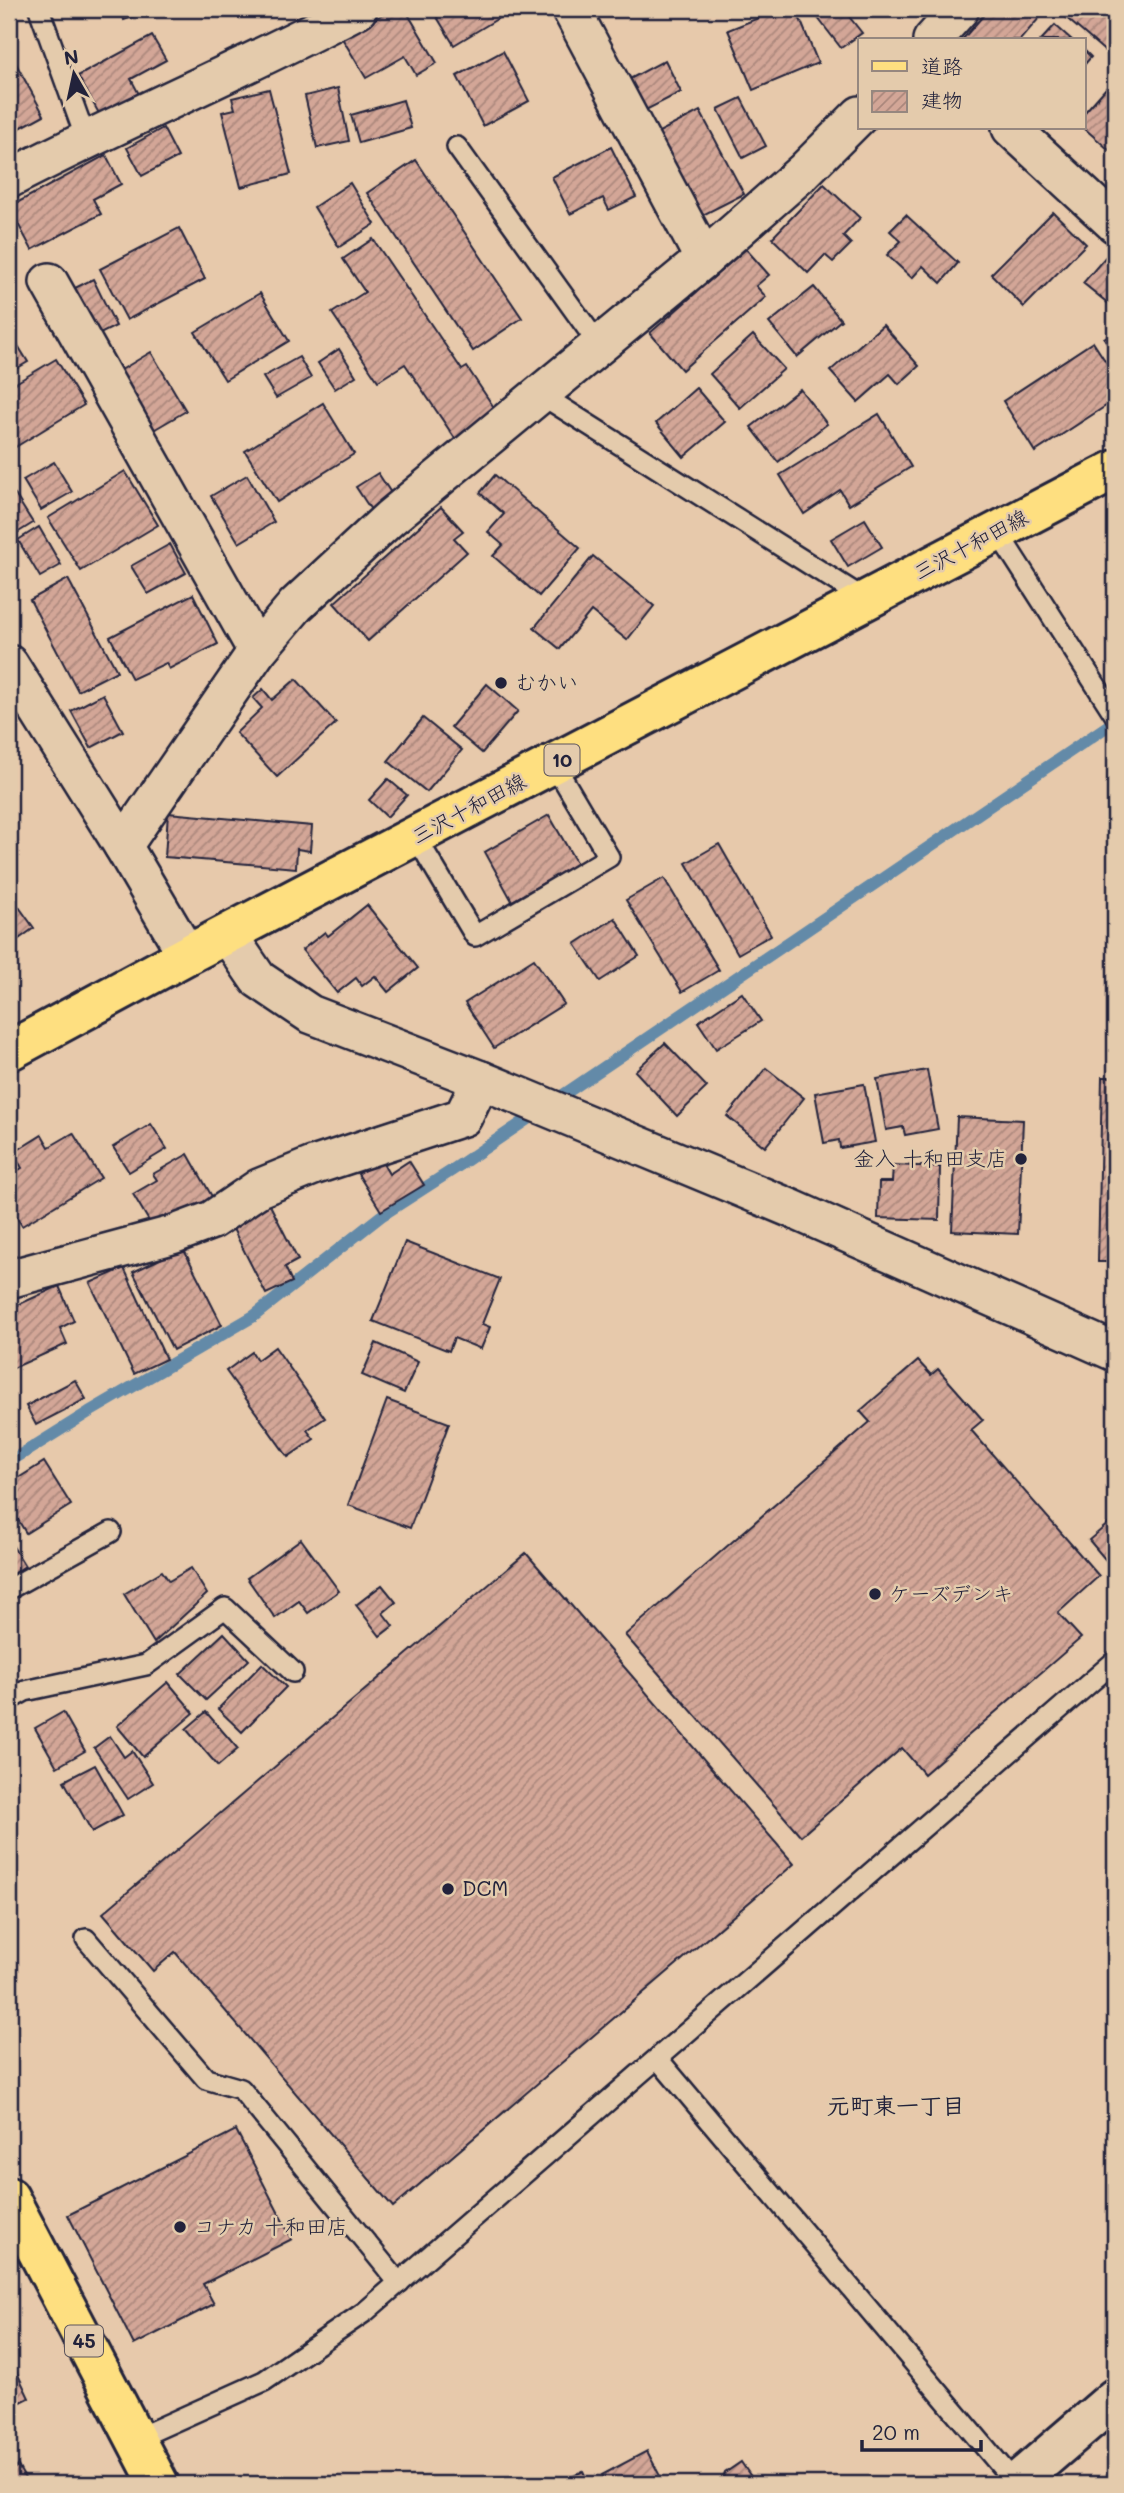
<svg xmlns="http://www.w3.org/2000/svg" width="1124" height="2493" viewBox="0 0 1124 2493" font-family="Mali,'Klee One',sans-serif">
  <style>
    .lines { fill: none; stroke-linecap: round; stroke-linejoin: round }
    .stream { stroke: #648aa8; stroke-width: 12 }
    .building { fill: url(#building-hatch); stroke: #22223b; stroke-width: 2 }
    .lane-casing { stroke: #22223b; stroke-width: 24 }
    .street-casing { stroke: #22223b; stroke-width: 42 }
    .secondary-casing { stroke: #22223b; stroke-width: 44 }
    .primary-casing { stroke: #22223b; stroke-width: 44 }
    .lane { stroke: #e4cbac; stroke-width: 19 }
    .street { stroke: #e4cbac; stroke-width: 37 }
    .secondary { stroke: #e4cbac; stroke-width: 38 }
    .primary { stroke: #fedf80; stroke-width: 38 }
    .poi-dot { fill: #22223b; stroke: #e4cbac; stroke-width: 2.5 }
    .labels { text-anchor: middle; stroke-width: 5; stroke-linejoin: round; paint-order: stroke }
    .shield { fill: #e4cbac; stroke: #5c555d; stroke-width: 2 }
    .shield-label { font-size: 19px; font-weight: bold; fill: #22223b }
    .street-label { font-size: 21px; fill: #22223b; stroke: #e4cbac }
    .poi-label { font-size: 21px; fill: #22223b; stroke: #e4cbac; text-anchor: start }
    .neighbourhood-label { font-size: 23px; font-weight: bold; fill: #22223b; stroke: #e4cbac }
  </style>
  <defs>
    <pattern id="building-hatch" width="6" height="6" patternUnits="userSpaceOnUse" patternTransform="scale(1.75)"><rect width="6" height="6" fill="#d3a697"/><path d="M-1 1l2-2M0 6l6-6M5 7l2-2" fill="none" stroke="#ab877c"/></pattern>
  </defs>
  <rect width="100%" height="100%" fill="#e7c9ab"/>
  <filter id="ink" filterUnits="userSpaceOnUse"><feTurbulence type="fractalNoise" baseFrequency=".0143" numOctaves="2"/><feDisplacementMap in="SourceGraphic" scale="14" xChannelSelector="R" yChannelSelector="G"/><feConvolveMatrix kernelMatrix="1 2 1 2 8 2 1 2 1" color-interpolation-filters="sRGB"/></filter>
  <g filter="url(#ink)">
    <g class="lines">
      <!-- stream -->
      <path class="stream" d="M 9,1462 L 89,1412 L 254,1316 L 381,1216 L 451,1171 L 1115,721"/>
    </g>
    <!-- building -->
    <g class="building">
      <path d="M 121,9 L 140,9 L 142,14 L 124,20 Z"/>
      <path d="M 392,9 L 405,9 L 437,63 L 416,75 L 405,56 L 366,78 L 342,38 Z"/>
      <path d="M 432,9 L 504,9 L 507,13 L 454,45 Z"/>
      <path d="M 781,9 L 796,9 L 818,63 L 753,90 L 728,30 Z"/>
      <path d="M 811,9 L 843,9 L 862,33 L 841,48 Z"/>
      <path d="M 989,9 L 1032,9 L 1041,16 L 1020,40 L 962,40 Z"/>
      <path d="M 1056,9 L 1115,9 L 1115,60 Z"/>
      <path d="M 1055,25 L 1072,40 L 1041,40 Z"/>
      <path d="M 152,36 L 166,60 L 131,79 L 140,96 L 101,117 L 78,76 Z"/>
      <path d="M 1084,50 L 1091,57 L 1084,65 Z"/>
      <path d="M 503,51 L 529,101 L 483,126 L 457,76 Z"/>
      <path d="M 14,60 L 44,115 L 9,134 L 9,63 Z"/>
      <path d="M 665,60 L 681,92 L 644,111 L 628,80 Z"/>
      <path d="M 1115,78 L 1115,144 L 1109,150 L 1084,128 L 1084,113 Z"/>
      <path d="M 338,88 L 349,141 L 317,148 L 305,96 Z"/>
      <path d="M 269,89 L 291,174 L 241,187 L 222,112 L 235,109 L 232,98 Z"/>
      <path d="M 741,98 L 766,146 L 743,158 L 718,109 Z"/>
      <path d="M 403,100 L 411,128 L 359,143 L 351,115 Z"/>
      <path d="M 700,111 L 744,194 L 699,217 L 655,134 Z"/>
      <path d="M 163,128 L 178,157 L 142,176 L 127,148 Z"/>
      <path d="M 611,147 L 636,197 L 609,210 L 603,198 L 570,214 L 552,177 Z"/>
      <path d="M 106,155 L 121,184 L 93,199 L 101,214 L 32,250 L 9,207 Z"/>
      <path d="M 416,160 L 522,318 L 473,351 L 367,193 Z"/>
      <path d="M 350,183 L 375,224 L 339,247 L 314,207 Z"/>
      <path d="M 824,184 L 860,218 L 843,236 L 851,244 L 833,262 L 825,255 L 808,273 L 772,238 Z"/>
      <path d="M 1053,212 L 1086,244 L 1024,307 L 991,274 Z"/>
      <path d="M 906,215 L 958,263 L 941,283 L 923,266 L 912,278 L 887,255 L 901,241 L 890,231 Z"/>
      <path d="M 179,228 L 205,279 L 127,320 L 100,269 Z"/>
      <path d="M 373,239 L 462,370 L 467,367 L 497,412 L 456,440 L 405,364 L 378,381 L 332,313 L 365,292 L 343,259 Z"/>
      <path d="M 746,249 L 769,275 L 756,286 L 766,297 L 682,370 L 650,333 Z"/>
      <path d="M 1107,255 L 1115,261 L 1115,297 L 1109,304 L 1083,283 Z"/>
      <path d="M 93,279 L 116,326 L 94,337 L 71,290 Z"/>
      <path d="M 814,287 L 841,320 L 797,357 L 769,323 Z"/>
      <path d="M 260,293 L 289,341 L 225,380 L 195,332 Z"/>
      <path d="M 883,325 L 919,366 L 899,384 L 890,374 L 858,402 L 830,371 Z"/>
      <path d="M 9,331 L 28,362 L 9,373 Z"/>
      <path d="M 1115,331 L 1115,355 L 1104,338 Z"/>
      <path d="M 753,335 L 784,369 L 740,408 L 710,374 Z"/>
      <path d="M 1093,342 L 1115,376 L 1115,400 L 1035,452 L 1003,401 Z"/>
      <path d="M 339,349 L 356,376 L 335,389 L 318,363 Z"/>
      <path d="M 151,352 L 186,411 L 150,432 L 116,373 Z"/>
      <path d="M 299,357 L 311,378 L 276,398 L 263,377 Z"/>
      <path d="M 56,359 L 84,405 L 9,451 L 9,387 Z"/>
      <path d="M 696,388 L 725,422 L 684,457 L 656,423 Z"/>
      <path d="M 800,389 L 827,424 L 778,462 L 751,427 Z"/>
      <path d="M 323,403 L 354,454 L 277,502 L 245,451 Z"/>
      <path d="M 879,414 L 911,467 L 849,505 L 840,490 L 804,514 L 780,475 Z"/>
      <path d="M 54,462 L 72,492 L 41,510 L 23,480 Z"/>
      <path d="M 125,471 L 158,525 L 81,571 L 48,518 Z"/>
      <path d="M 378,473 L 393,496 L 371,510 L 356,487 Z"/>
      <path d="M 247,475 L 274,522 L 239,543 L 211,496 Z"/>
      <path d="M 495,475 L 580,548 L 539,596 L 493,556 L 503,545 L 488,532 L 504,514 L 480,493 Z"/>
      <path d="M 9,485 L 33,523 L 9,538 Z"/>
      <path d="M 441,507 L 463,531 L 454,538 L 467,552 L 368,641 L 334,603 Z"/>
      <path d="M 865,519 L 882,547 L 848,567 L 831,539 Z"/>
      <path d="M 39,527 L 61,565 L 40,577 L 18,540 Z"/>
      <path d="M 170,544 L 186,573 L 148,594 L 131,566 Z"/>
      <path d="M 593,556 L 654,606 L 627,640 L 591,611 L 560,649 L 534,628 Z"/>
      <path d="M 68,579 L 117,671 L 78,691 L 30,600 Z"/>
      <path d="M 193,594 L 218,644 L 169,669 L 166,663 L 132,679 L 110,637 Z"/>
      <path d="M 296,679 L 336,723 L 277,777 L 236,733 L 262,708 L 253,698 L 263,689 L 272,700 Z"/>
      <path d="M 487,684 L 518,711 L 482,753 L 451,727 Z"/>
      <path d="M 103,694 L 123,731 L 91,748 L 71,711 Z"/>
      <path d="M 423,718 L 462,750 L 427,792 L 388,761 Z"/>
      <path d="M 388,779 L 407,795 L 387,817 L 369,800 Z"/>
      <path d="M 168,813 L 312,826 L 310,851 L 297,849 L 296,868 L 165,857 Z"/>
      <path d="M 549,815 L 577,864 L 512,901 L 485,852 Z"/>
      <path d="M 719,844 L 771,935 L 738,954 L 686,863 Z"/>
      <path d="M 664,878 L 719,970 L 682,992 L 626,900 Z"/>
      <path d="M 9,893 L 34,928 L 9,946 Z"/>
      <path d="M 367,905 L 418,968 L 388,992 L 375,976 L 362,986 L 356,978 L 337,993 L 302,950 L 325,932 L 328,936 Z"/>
      <path d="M 615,918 L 639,956 L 600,981 L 575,944 Z"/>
      <path d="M 534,959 L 564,1004 L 494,1048 L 465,1003 Z"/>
      <path d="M 742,993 L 761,1021 L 716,1049 L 698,1022 Z"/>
      <path d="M 665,1043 L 707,1087 L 677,1116 L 635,1071 Z"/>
      <path d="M 766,1068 L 804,1098 L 765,1147 L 727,1116 Z"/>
      <path d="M 927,1070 L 938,1129 L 905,1135 L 903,1127 L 886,1130 L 877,1079 Z"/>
      <path d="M 1102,1077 L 1115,1077 L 1115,1262 L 1098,1262 Z"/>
      <path d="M 864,1084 L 875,1142 L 840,1148 L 839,1140 L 824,1143 L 815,1093 Z"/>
      <path d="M 957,1117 L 1023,1120 L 1018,1234 L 952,1231 Z"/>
      <path d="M 151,1124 L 167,1149 L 129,1172 L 113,1147 Z"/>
      <path d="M 73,1133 L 101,1178 L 22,1226 L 9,1205 L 9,1176 L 22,1168 L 13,1153 L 42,1135 L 49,1147 Z"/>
      <path d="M 188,1154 L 214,1200 L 156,1233 L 133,1194 L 157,1180 L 153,1174 Z"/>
      <path d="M 381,1160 L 389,1174 L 409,1161 L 424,1185 L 381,1211 L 358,1174 Z"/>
      <path d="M 893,1165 L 940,1167 L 939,1220 L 878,1218 L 879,1182 L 892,1182 Z"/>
      <path d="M 270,1205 L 298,1260 L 285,1267 L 292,1282 L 266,1294 L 231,1225 Z"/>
      <path d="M 405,1242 L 500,1279 L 482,1324 L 490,1327 L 481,1349 L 454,1338 L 449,1351 L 373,1321 Z"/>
      <path d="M 183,1248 L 222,1325 L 173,1350 L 133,1272 Z"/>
      <path d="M 124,1268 L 166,1359 L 134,1374 L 90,1283 Z"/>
      <path d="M 59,1286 L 74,1321 L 60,1328 L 67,1344 L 9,1370 L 9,1309 Z"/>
      <path d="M 376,1343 L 418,1362 L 404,1393 L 362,1375 Z"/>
      <path d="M 275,1347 L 325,1418 L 307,1430 L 314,1439 L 288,1457 L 226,1371 L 252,1352 L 257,1360 Z"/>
      <path d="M 918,1361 L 931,1375 L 938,1369 L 983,1420 L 971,1430 L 1099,1576 L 1058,1613 L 1081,1638 L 924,1774 L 902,1748 L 801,1836 L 625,1635 L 870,1422 L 860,1411 Z"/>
      <path d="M 75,1380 L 86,1399 L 36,1425 L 26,1406 Z"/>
      <path d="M 387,1400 L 449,1423 L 410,1528 L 348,1505 Z"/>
      <path d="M 44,1462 L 71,1505 L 26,1533 L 9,1505 L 9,1484 Z"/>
      <path d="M 1115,1518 L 1115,1571 L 1089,1540 Z"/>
      <path d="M 301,1539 L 339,1591 L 308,1613 L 299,1601 L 275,1618 L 247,1578 Z"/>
      <path d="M 9,1540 L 25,1566 L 9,1576 Z"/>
      <path d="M 526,1553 L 794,1864 L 393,2207 L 175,1952 L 153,1971 L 103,1913 Z"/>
      <path d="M 191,1568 L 207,1594 L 154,1643 L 124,1594 L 162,1571 L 169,1581 Z"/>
      <path d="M 382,1585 L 396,1602 L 383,1613 L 393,1626 L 380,1636 L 356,1605 Z"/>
      <path d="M 224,1633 L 249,1660 L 206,1700 L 180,1674 Z"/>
      <path d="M 262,1664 L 286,1687 L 242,1732 L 218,1709 Z"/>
      <path d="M 168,1682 L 194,1713 L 143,1757 L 117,1726 Z"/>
      <path d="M 63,1712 L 85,1751 L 57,1767 L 35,1728 Z"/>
      <path d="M 206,1712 L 238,1749 L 218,1766 L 186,1729 Z"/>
      <path d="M 110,1736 L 124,1757 L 132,1751 L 153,1783 L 128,1799 L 94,1748 Z"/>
      <path d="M 95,1765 L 123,1815 L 92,1832 L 64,1781 Z"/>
      <path d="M 236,2130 L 292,2239 L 203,2284 L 214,2304 L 134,2345 L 68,2215 Z"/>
      <path d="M 10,2358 L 29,2398 L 9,2408 L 9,2359 Z"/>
      <path d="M 647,2451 L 660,2476 L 645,2484 L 607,2484 L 602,2475 Z"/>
      <path d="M 741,2462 L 756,2484 L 721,2484 L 725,2473 Z"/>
      <path d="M 18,2466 L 28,2484 L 9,2484 L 9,2472 Z"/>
      <path d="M 583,2471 L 589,2484 L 559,2484 Z"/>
    </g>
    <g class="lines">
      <!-- lane casing -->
      <g class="lane-casing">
        <g id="lane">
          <path d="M 39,9 L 86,139"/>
          <path d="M 457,147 L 599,345"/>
          <path d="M 540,394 L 866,600"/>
          <path d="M 997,531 L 1115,715"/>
          <path d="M 416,837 L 475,936 L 609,857 L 554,764"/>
          <path d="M 9,1589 L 111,1532"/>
          <path d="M 9,1700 L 25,1691 L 146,1665 L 225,1608 L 293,1672"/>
          <path d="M 86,1939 L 206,2079 L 241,2089 L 399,2283"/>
          <path d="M 658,2059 L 1016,2484"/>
          <path d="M 135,2439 L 264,2381 L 366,2311 L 1115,1661"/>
        </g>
      </g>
      <!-- street casing -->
      <g class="street-casing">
        <g id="street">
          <path d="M 571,9 L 704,259"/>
          <path d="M 932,40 L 960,9"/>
          <path d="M 1011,128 L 1115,224"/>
          <path d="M 9,179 C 124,119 243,69 358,9"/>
          <path d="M 49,282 L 257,651"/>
          <path d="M 9,664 L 123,846 L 187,955"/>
          <path d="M 123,846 L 257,651 L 296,605 L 390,518 L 704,259 L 803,172 L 860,115"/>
          <path d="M 228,935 L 258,979 L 310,1014 L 481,1080 L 790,1208 L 1115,1352"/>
          <path d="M 9,1279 L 172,1235 L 212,1220 L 259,1188 L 313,1166 L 463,1117 L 481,1080"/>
        </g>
      </g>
      <!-- secondary casing -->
      <g class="secondary-casing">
        <path id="secondary" d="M 1015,2484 L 1115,2398"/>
      </g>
      <!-- primary casing -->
      <g class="primary-casing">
        <g id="primary">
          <path d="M 9,1051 L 187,955 L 1115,470"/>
          <path d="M 9,2197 L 159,2484"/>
        </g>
      </g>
      <!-- lane -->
      <use href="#lane" class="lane"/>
      <!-- street -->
      <use href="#street" class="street"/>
      <!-- secondary -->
      <use href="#secondary" class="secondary"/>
      <!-- primary -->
      <use href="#primary" class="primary"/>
    </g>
  </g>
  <!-- markers -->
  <g class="poi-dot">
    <circle cx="501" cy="683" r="7"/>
    <circle cx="1021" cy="1159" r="7"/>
    <circle cx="875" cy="1594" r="7"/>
    <circle cx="448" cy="1889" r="7"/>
    <circle cx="180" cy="2227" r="7"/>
  </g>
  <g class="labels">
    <!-- shield labels -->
    <g class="shield">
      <rect x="544.5" y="744.5" width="35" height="31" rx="5"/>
      <rect x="65" y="2325.5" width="38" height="31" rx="5"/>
    </g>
    <g class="shield-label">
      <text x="562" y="767">10</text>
      <text x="84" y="2348">45</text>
    </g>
    <!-- street labels -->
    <g class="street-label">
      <text transform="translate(971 545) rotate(-28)" y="7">三沢十和田線</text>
      <text transform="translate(469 809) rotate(-28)" y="7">三沢十和田線</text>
    </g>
    <!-- poi labels -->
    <g class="poi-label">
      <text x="515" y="690">むかい</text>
      <text x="1007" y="1166" text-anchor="end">金入 十和田支店</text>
      <text x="889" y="1601">ケーズデンキ</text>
      <text x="462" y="1896">DCM</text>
      <text x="194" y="2234">コナカ 十和田店</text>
    </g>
    <!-- neighbourhood labels -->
    <g class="neighbourhood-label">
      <text x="896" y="2114">元町東一丁目</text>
    </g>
  </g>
  <!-- margin -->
  <rect width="1124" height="2493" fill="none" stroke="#e4cbac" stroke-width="35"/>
  <rect x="18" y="18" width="1089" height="2458" fill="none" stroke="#22223b" stroke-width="2.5" filter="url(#ink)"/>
  <!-- legend -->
  <rect x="858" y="38" width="228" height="91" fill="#e4cbac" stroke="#96877f" stroke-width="2"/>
  <rect x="872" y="61" width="35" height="10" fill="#fedf80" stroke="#96877f" stroke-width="2"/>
  <text x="921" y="74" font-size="21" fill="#22223b">道路</text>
  <rect x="872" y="91" width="35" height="21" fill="url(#building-hatch)" stroke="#96877f" stroke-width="2"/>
  <text x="921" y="108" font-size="21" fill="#22223b">建物</text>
  <!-- north arrow -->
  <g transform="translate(74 74) rotate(351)" stroke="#e4cbac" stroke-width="5" paint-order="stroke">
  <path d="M0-5L12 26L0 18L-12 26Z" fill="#22223b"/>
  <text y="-10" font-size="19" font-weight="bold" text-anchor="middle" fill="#22223b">N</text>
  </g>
  <!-- scale -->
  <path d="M862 2440v10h119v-10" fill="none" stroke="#22223b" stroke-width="3.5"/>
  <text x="872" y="2440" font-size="21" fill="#22223b" stroke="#e4cbac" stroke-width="5" paint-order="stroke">20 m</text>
</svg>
